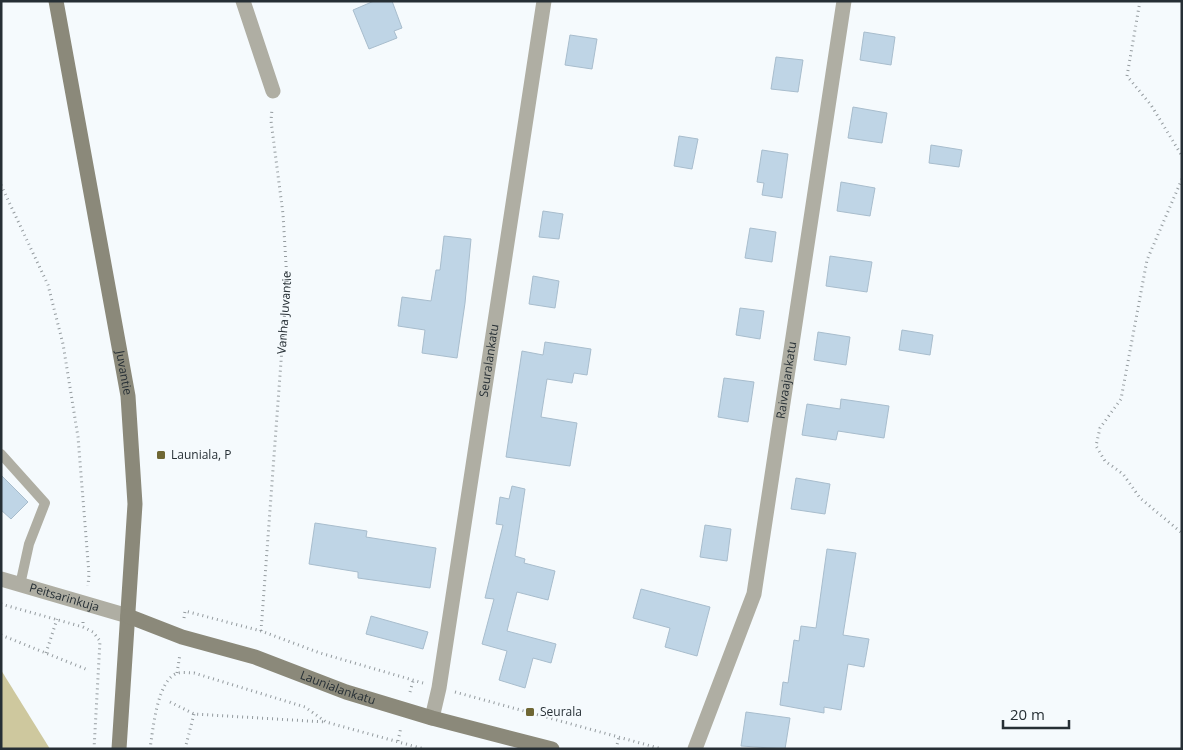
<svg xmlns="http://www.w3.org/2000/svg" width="1183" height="750" viewBox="0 0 1183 750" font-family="'Open Sans',sans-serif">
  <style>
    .forest { fill: #cec89e }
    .building { fill: #bfd5e6; stroke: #a8bdcd }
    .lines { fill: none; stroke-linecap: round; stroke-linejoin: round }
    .path { stroke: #949b9f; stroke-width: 3; stroke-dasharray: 1 4; stroke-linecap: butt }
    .lane { stroke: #afaea3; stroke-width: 10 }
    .street { stroke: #afaea3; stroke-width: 15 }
    .secondary { stroke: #8b897a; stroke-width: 15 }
    .poi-dot { fill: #6f6734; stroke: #f5fafd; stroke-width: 2 }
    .labels { text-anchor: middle; stroke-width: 4; stroke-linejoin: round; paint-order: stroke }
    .street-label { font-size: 12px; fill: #262f35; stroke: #f5fafd }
    .poi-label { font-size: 12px; fill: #262f35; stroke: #f5fafd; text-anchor: start }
  </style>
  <rect width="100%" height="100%" fill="#f5fafd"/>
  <!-- forest -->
  <path class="forest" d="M 1,670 L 50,749 L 1,749 Z"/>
  <!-- building -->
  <g class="building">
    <path d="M 374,1 L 392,1 L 402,28 L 394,31 L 397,38 L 369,49 L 353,10 Z"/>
    <path d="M 864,32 L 895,37 L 891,65 L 860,60 Z"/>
    <path d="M 570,35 L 597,39 L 592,69 L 565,65 Z"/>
    <path d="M 776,57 L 803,60 L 798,92 L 771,89 Z"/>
    <path d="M 853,107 L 887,113 L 882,143 L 848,138 Z"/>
    <path d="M 679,136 L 698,139 L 692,169 L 674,166 Z"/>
    <path d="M 931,145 L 962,150 L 959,167 L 929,163 Z"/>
    <path d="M 762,150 L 788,154 L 782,198 L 762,195 L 764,183 L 757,182 Z"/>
    <path d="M 841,182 L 875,188 L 870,216 L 837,211 Z"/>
    <path d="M 543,211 L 563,214 L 559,239 L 539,237 Z"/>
    <path d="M 750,228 L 776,232 L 772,262 L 745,258 Z"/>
    <path d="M 444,236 L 471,239 L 465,303 L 457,358 L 422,353 L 425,330 L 398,326 L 402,297 L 431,301 L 436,270 L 440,270 Z"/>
    <path d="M 830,256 L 872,262 L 867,292 L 826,286 Z"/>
    <path d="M 533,276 L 559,281 L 555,308 L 529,304 Z"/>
    <path d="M 740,308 L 764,311 L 760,339 L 736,335 Z"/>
    <path d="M 902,330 L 933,335 L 930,355 L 899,350 Z"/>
    <path d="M 818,332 L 850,337 L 846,365 L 814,360 Z"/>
    <path d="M 545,342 L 591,349 L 587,375 L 574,373 L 572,383 L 547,379 L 541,417 L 577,423 L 570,466 L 506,457 L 522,351 L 543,355 Z"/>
    <path d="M 724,378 L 754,382 L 748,422 L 718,417 Z"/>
    <path d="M 841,399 L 889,406 L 884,438 L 838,431 L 836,440 L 802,435 L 807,404 L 840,409 Z"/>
    <path d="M 1,475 L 28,502 L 11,519 L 1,510 Z"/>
    <path d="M 796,478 L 830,484 L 825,514 L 791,509 Z"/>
    <path d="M 512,486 L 525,489 L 515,556 L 525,559 L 524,563 L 555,571 L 548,600 L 517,592 L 507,631 L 556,644 L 551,663 L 533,658 L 525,688 L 499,680 L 507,651 L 482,644 L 494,599 L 485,598 L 503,525 L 496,524 L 500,497 L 509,499 Z"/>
    <path d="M 315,523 L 367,531 L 366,537 L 436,548 L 430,588 L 358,578 L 358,572 L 309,564 Z"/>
    <path d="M 705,525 L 731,529 L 727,561 L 700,557 Z"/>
    <path d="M 827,549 L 856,553 L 843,635 L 869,639 L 864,667 L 848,664 L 841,710 L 824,707 L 824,713 L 780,705 L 783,682 L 788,683 L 794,640 L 799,641 L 801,626 L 816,628 Z"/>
    <path d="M 641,589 L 710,607 L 697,656 L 665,647 L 670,628 L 633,618 Z"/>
    <path d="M 371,616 L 428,632 L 423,649 L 366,634 Z"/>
    <path d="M 746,712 L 790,718 L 785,749 L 741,746 Z"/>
  </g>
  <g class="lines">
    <!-- path -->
    <g class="path">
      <path d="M 1140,1 L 1127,76 L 1151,105 L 1182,156"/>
      <path d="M 1182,179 L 1147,260 L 1121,399 L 1100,428 L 1096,446 L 1105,461 L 1123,474 L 1140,498 L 1182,533"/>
      <path d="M 1,185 L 48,285 L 63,344 L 78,437 L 89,574 L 88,586"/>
      <path d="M 1,604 L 83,627"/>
      <path d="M 184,618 L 185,611 L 261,631 L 320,653 L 423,683"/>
      <path d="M 83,622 L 83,627 L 93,632 L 100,641 L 94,749"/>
      <path id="s1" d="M 261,631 L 287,281 L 283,214 L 271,121 L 272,109"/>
      <path d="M 1,635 L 88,670"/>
      <path d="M 46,653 L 57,619"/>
      <path d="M 177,673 L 180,654"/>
      <path d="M 410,692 L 413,681"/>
      <path d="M 455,692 L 662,749"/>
      <path d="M 170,702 L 194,714 L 325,722"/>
      <path d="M 398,741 L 401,727"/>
      <path d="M 150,749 C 153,730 157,679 178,673 C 183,672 189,673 194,673 L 305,707 L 326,722 L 424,749"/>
      <path d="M 185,749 L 194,714"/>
      <path d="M 616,749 L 619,737"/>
    </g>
    <!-- lane -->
    <path class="lane" d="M 1,454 L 45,503 L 29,544 L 20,585"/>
    <!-- street -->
    <g class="street">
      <path d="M 243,1 L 273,91"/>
      <path id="s2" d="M 1,579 L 128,616"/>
      <path id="s3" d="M 432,718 L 439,688 L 544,1"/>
      <path id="s4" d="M 695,749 L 754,594 L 844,1"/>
    </g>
    <!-- secondary -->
    <g class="secondary">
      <path id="s5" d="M 56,1 L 128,396 L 135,504 L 119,749"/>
      <path id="s6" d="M 128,616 L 182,637 L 255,657 L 346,692 L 432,718 L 552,749"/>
    </g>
  </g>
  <!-- markers -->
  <g class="poi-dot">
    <rect x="156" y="450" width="10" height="10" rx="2.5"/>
    <rect x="525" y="707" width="10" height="10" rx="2.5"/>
  </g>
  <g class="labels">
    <!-- street labels -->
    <g class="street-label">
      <text dy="4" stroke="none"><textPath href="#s1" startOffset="319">Vanha Juvantie</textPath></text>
      <text dy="4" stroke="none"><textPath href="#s3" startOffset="362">Seuralankatu</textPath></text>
      <text dy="4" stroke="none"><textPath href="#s5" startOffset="378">Juvantie</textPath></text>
      <text dy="4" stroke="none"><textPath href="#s4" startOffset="382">Raivaajankatu</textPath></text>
      <text dy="4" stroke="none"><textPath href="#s2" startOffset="66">Peitsarinkuja</textPath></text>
      <text dy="4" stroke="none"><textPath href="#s6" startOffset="222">Launialankatu</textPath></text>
    </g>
    <!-- poi labels -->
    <g class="poi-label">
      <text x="171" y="459">Launiala, P</text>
      <text x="540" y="716">Seurala</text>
    </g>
  </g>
  <!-- border -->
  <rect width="1183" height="750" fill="none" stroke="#262f35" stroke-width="5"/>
  <!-- scale -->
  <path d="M1003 720v8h66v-8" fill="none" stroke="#262f35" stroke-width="2.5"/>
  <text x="1010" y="720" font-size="15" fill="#262f35" stroke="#f5fafd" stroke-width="4" paint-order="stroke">20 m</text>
</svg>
